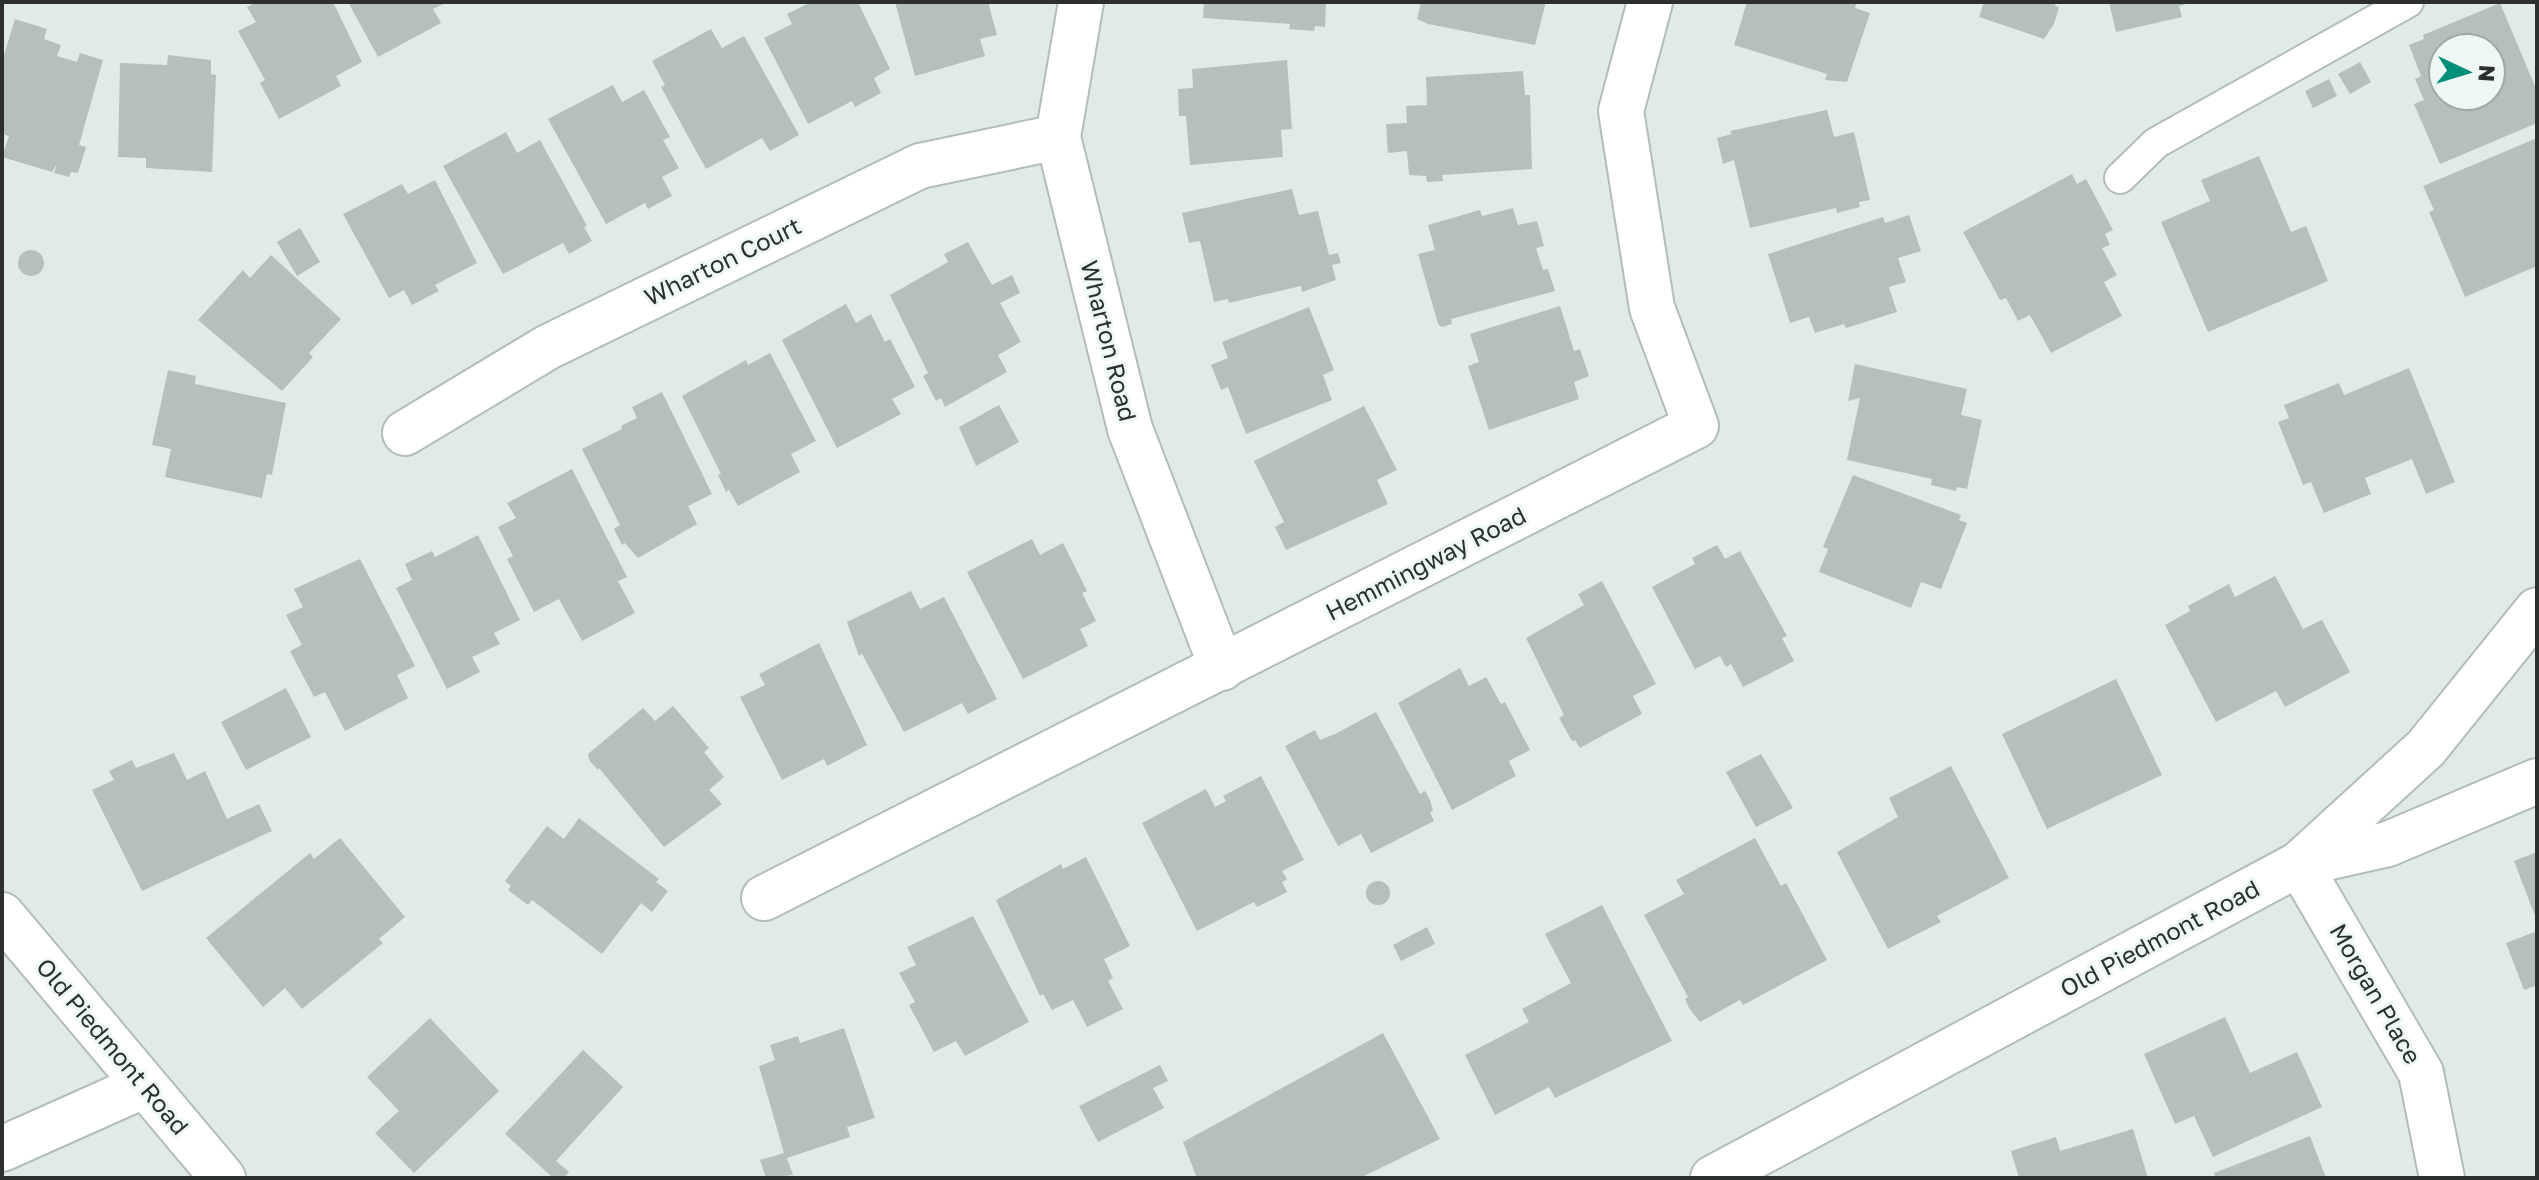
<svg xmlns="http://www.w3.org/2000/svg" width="2539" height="1180" viewBox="0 0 2539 1180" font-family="'Golos Text',sans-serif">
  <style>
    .building { fill: #b5c0bd; fill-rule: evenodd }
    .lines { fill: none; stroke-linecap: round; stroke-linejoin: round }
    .lane-casing { stroke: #b2bdba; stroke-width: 34 }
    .street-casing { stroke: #b2bdba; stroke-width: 48 }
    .secondary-casing { stroke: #b2bdba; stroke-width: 48 }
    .lane { stroke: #fff; stroke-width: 30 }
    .street { stroke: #fff; stroke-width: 44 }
    .secondary { stroke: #fff; stroke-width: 44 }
    .labels { text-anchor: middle; stroke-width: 6; stroke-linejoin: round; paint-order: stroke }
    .street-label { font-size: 24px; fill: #2c312f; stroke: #edf8f5 }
  </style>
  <rect width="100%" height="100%" fill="#e0ebe8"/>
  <!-- building -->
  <g class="building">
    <path d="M 256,2 L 333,2 L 362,62 L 336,76 L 341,86 L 279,119 L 260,83 L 265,80 L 238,31 L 256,22 L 247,7 Z"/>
    <path d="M 348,2 L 448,2 L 433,9 L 441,23 L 378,57 Z"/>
    <path d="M 811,2 L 858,2 L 890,69 L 874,78 L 881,93 L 855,107 L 852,101 L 808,124 L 764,38 L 792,24 L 787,14 Z"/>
    <path d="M 895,2 L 988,2 L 997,35 L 980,39 L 985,56 L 915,76 Z"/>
    <path d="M 1204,2 L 1326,2 L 1325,27 L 1315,26 L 1314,31 L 1289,29 L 1290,24 L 1203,18 Z"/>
    <path d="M 1421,2 L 1546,2 L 1535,45 L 1428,24 L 1417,19 Z"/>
    <path d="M 1747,2 L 1857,2 L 1855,8 L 1870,13 L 1847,82 L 1825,80 L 1827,74 L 1734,45 Z"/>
    <path d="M 1984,2 L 2056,2 L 2055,6 L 2059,7 L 2054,24 L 2044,39 L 1979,17 Z"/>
    <path d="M 2109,2 L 2190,2 L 2190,3 L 2179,6 L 2182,17 L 2116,32 Z"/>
    <path d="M 2500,3 L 2537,91 L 2537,123 L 2440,164 L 2414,104 L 2424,100 L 2415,79 L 2421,76 L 2409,45 L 2424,39 L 2423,35 ZM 2443,48 L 2491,48 L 2491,96 L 2443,96 Z"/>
    <path d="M 15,19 L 47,29 L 44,39 L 61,45 L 57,56 L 77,62 L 80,53 L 103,60 L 79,145 L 86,147 L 78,173 L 71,172 L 69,177 L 54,173 L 57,164 L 52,172 L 2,157 L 9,136 L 2,134 L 2,62 Z"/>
    <path d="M 711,29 L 722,48 L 744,36 L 799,135 L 770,151 L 762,138 L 706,169 L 661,87 L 665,85 L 652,61 Z"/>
    <path d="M 168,55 L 211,60 L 211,74 L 216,75 L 212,172 L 146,168 L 146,158 L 118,157 L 120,63 L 167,65 Z"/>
    <path d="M 1287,60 L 1292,129 L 1281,130 L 1283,157 L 1190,165 L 1186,116 L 1179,116 L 1178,89 L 1193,88 L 1192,69 Z"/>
    <path d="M 2360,62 L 2371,82 L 2350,94 L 2338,74 Z"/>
    <path d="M 1523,71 L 1525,95 L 1530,95 L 1532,169 L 1442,175 L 1443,181 L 1427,182 L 1426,176 L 1409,175 L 1407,151 L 1388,153 L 1386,124 L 1407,123 L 1406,106 L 1427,105 L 1426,77 Z"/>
    <path d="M 2329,79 L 2337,96 L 2313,108 L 2305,91 Z"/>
    <path d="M 613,85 L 622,102 L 644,90 L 670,137 L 663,140 L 679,168 L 662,177 L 672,196 L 648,209 L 645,203 L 606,224 L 548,119 Z"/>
    <path d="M 1827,110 L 1834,137 L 1854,132 L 1870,200 L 1859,202 L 1860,207 L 1837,213 L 1836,208 L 1750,228 L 1734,160 L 1723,164 L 1717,138 L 1732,134 L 1730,131 Z"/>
    <path d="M 506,132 L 517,153 L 540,140 L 587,226 L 584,227 L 592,241 L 569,254 L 563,243 L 503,274 L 443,166 Z"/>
    <path d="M 2537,138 L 2537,266 L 2465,297 L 2429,212 L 2434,210 L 2423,186 Z"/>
    <path d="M 2259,156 L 2291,232 L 2306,226 L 2328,281 L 2208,332 L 2161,222 L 2210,201 L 2201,180 Z"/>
    <path d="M 2072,174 L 2077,184 L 2086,179 L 2113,230 L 2105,234 L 2110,245 L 2102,248 L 2117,275 L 2104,282 L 2122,316 L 2051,353 L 2030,315 L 2018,321 L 2006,298 L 2000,300 L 1963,232 Z"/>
    <path d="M 435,180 L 477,263 L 435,285 L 439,291 L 412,305 L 404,290 L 389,298 L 343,214 L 402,184 L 408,194 Z"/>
    <path d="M 1292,189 L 1299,215 L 1318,211 L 1329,255 L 1338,253 L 1341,263 L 1332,265 L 1336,280 L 1302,292 L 1301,286 L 1229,303 L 1228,299 L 1214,302 L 1200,241 L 1189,243 L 1182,213 Z"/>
    <path d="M 1513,208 L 1518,225 L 1537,221 L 1544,246 L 1536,248 L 1543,270 L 1548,269 L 1555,291 L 1451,319 L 1452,324 L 1442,327 L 1438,324 L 1418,254 L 1435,250 L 1428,225 L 1480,210 L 1482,216 Z"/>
    <path d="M 1909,215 L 1921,251 L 1898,258 L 1906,282 L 1889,287 L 1897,312 L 1846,328 L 1844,324 L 1815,333 L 1809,317 L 1790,323 L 1768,254 L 1883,217 L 1885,223 Z"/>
    <path d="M 300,228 L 320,262 L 297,276 L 277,242 Z"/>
    <path d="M 968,242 L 992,285 L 1012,275 L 1020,293 L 1000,303 L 1021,342 L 998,355 L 1007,372 L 945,407 L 941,398 L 936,401 L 923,376 L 928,373 L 890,295 L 948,262 L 944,254 Z"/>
    <circle cx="31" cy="263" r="13"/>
    <path d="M 271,255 L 341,319 L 309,353 L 313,357 L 282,391 L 198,320 L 243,270 L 250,278 Z"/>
    <path d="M 846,304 L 856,323 L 871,314 L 885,342 L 890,339 L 915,387 L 892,399 L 901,414 L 837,448 L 782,340 Z"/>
    <path d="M 1560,306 L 1574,351 L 1580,349 L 1589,376 L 1574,382 L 1579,399 L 1489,430 L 1468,366 L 1479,362 L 1470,334 Z"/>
    <path d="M 1309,307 L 1334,370 L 1323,375 L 1332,400 L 1246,434 L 1228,387 L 1221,390 L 1211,365 L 1228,358 L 1222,342 Z"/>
    <path d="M 770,353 L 816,441 L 791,454 L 800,472 L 738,506 L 729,490 L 726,492 L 718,475 L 721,474 L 682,396 L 746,360 L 748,365 Z"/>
    <path d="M 1855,364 L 1967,389 L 1961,415 L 1982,420 L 1967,489 L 1957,487 L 1956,491 L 1931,485 L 1932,479 L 1847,460 L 1860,398 L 1848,401 Z"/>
    <path d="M 2409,368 L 2455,482 L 2426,494 L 2412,459 L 2365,478 L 2371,494 L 2324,513 L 2311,482 L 2303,485 L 2278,422 L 2289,418 L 2284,405 L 2339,383 L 2344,395 Z"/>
    <path d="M 168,370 L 196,376 L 195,384 L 286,403 L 272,475 L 267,474 L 262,498 L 165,477 L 171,449 L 152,445 Z"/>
    <path d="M 662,392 L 712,494 L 688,506 L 697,524 L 638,558 L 625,543 L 622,545 L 614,529 L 620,525 L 582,449 L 622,429 L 621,426 L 637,418 L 632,407 Z"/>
    <path d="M 999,405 L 1019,442 L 976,466 L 959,427 Z"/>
    <path d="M 1364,406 L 1397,470 L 1377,480 L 1388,504 L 1286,550 L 1275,527 L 1284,522 L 1254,461 Z"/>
    <path d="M 572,469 L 627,577 L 618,581 L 635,613 L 582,641 L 559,599 L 534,612 L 507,559 L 513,556 L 498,527 L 516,518 L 507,503 Z"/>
    <path d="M 1853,475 L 1961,515 L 1959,520 L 1967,523 L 1941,589 L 1921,582 L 1911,608 L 1819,572 L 1828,549 L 1823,547 Z"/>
    <path d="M 478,535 L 520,620 L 494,633 L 500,644 L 472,657 L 480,672 L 447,689 L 396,588 L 412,580 L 405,564 L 432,551 L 435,557 Z"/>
    <path d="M 1032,539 L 1040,555 L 1063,543 L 1087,591 L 1082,593 L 1096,621 L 1080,629 L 1088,646 L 1023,679 L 967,572 Z"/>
    <path d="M 1717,545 L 1725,559 L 1740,551 L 1787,636 L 1782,638 L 1794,661 L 1743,687 L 1731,664 L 1726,667 L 1720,656 L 1695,669 L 1652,587 L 1695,564 L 1692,558 Z"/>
    <path d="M 360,559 L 415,666 L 397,675 L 408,698 L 345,731 L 325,692 L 314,697 L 290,651 L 302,645 L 286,615 L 303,607 L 294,589 Z"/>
    <path d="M 2275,576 L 2303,629 L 2322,620 L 2350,672 L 2285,707 L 2276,691 L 2216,722 L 2165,625 L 2190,611 L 2188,606 L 2229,584 L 2235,597 Z"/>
    <path d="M 1602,581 L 1656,684 L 1633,696 L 1642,714 L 1580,748 L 1575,740 L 1572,741 L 1559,718 L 1564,715 L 1526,638 L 1584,605 L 1578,594 Z"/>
    <path d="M 911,591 L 920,609 L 944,597 L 997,699 L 968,714 L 962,703 L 904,732 L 862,654 L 859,656 L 847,622 Z"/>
    <path d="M 819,643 L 867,745 L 827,766 L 824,759 L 782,780 L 740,697 L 765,685 L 759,674 Z"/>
    <path d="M 1460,668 L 1469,686 L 1486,677 L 1501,704 L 1505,702 L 1530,750 L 1509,761 L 1516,776 L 1452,810 L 1398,703 Z"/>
    <path d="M 2116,679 L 2162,775 L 2047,829 L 2002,734 Z"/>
    <path d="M 286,688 L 311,737 L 246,770 L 221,722 Z"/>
    <path d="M 673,706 L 709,748 L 704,752 L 724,777 L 709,790 L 722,804 L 664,847 L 599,768 L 598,770 L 589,760 L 588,754 L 643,708 L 655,721 Z"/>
    <path d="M 1376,712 L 1420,794 L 1425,791 L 1430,800 L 1433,811 L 1430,812 L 1434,821 L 1371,853 L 1361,834 L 1338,846 L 1285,746 L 1315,730 L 1320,740 L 1335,734 Z"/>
    <path d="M 174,753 L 187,780 L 205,771 L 227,819 L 259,804 L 272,831 L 142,891 L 92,790 L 114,780 L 109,771 L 132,760 L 136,768 Z"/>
    <path d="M 1761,754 L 1793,808 L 1756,827 L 1726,772 Z"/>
    <path d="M 1951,766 L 2009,878 L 1937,916 L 1941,922 L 1888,949 L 1837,852 L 1898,817 L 1889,798 Z"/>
    <path d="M 1261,776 L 1304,860 L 1282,871 L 1287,879 L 1282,882 L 1287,892 L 1257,907 L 1254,902 L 1197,931 L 1142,823 L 1206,789 L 1215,807 L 1226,801 L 1223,796 Z"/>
    <path d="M 579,818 L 659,879 L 656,882 L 668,891 L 652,912 L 641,903 L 602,954 L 532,900 L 528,905 L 508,890 L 511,886 L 505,881 L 547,826 L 564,839 Z"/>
    <path d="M 340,838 L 405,917 L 379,939 L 383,943 L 302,1009 L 285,988 L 263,1007 L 206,938 L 310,853 L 314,859 Z"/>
    <path d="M 1755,838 L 1781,886 L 1786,883 L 1827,960 L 1743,1005 L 1740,1000 L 1700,1022 L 1689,1008 L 1685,999 L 1688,997 L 1644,915 L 1684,894 L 1676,880 Z"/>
    <path d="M 2537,852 L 2537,921 L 2514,861 Z"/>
    <path d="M 1086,857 L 1130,946 L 1104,959 L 1113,978 L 1108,981 L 1123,1009 L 1087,1027 L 1073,1000 L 1052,1010 L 1043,994 L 1040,996 L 996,900 L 1061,864 L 1063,869 Z"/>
    <circle cx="1378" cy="893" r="12"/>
    <path d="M 1602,905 L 1672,1041 L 1555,1098 L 1549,1087 L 1495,1115 L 1465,1055 L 1529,1022 L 1522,1009 L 1571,983 L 1545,934 Z"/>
    <path d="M 973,916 L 1029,1022 L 965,1056 L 956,1041 L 934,1052 L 909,1005 L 915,1002 L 899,973 L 916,965 L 907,947 Z"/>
    <path d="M 1427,927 L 1435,944 L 1401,961 L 1393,945 Z"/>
    <path d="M 2537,931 L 2537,985 L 2524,990 L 2506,943 Z"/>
    <path d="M 2225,1017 L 2250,1073 L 2297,1052 L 2322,1107 L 2213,1157 L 2194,1116 L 2175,1124 L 2144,1054 Z"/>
    <path d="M 430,1018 L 499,1091 L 414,1173 L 375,1133 L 399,1111 L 367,1077 Z"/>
    <path d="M 844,1028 L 875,1118 L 847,1127 L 850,1137 L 787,1158 L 793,1175 L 766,1178 L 760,1160 L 784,1153 L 759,1066 L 775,1060 L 770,1045 L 798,1036 L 800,1043 Z"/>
    <path d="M 1383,1033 L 1440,1139 L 1360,1178 L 1197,1178 L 1183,1142 Z"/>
    <path d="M 583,1050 L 623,1087 L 556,1161 L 569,1172 L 564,1178 L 553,1178 L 505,1134 Z"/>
    <path d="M 1160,1065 L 1168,1081 L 1153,1088 L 1164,1108 L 1098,1142 L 1079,1106 Z"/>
    <path d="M 2133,1129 L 2148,1178 L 2019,1178 L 2011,1151 L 2056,1137 L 2060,1151 Z"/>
    <path d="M 2310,1136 L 2326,1178 L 2216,1178 L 2214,1173 Z"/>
  </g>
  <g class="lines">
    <!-- lane casing -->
    <g class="lane-casing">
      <path id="lane" d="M 2120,178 L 2156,143 L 2408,2"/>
    </g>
    <!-- street casing -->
    <g class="street-casing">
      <g id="street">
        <path d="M 1081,2 L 1058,137 L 1130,429 L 1222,668"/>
        <path d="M 405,433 L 548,347 L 920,166 L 1058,137"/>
        <path d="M 764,898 L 1696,426 L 1652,308 L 1621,111 L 1650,2"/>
        <path d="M 2,1149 L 143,1086"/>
        <path d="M 2442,1178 L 2421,1073 L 2299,864 L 2388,844 L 2537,781"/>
      </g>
    </g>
    <!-- secondary casing -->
    <g class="secondary-casing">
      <g id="secondary">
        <path d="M 2,915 L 223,1178"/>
        <path d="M 1713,1178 L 2299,864 L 2426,748 L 2537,610"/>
      </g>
    </g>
    <!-- lane -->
    <use href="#lane" class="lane"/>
    <!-- street -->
    <use href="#street" class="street"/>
    <!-- secondary -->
    <use href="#secondary" class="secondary"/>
  </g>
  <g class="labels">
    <!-- street labels -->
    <g class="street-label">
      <text transform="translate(723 262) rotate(-26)" y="8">Wharton Court</text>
      <text transform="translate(1108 341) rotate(76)" y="8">Wharton Road</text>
      <text transform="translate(1426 564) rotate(-27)" y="8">Hemmingway Road</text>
      <text transform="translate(2160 939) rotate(-28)" y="8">Old Piedmont Road</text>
      <text transform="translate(2375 994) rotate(60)" y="8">Morgan Place</text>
      <text transform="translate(112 1047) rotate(50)" y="8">Old Piedmont Road</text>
    </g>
  </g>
  <!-- border -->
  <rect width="2539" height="1180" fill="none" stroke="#2c312f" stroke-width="8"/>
  <!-- north arrow -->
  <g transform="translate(2467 72) rotate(94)"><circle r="38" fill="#edf8f5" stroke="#a0a8a6" stroke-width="2"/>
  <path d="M0-6L14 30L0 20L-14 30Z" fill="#00907a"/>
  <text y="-12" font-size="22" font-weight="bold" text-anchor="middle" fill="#2c312f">N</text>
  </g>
</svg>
